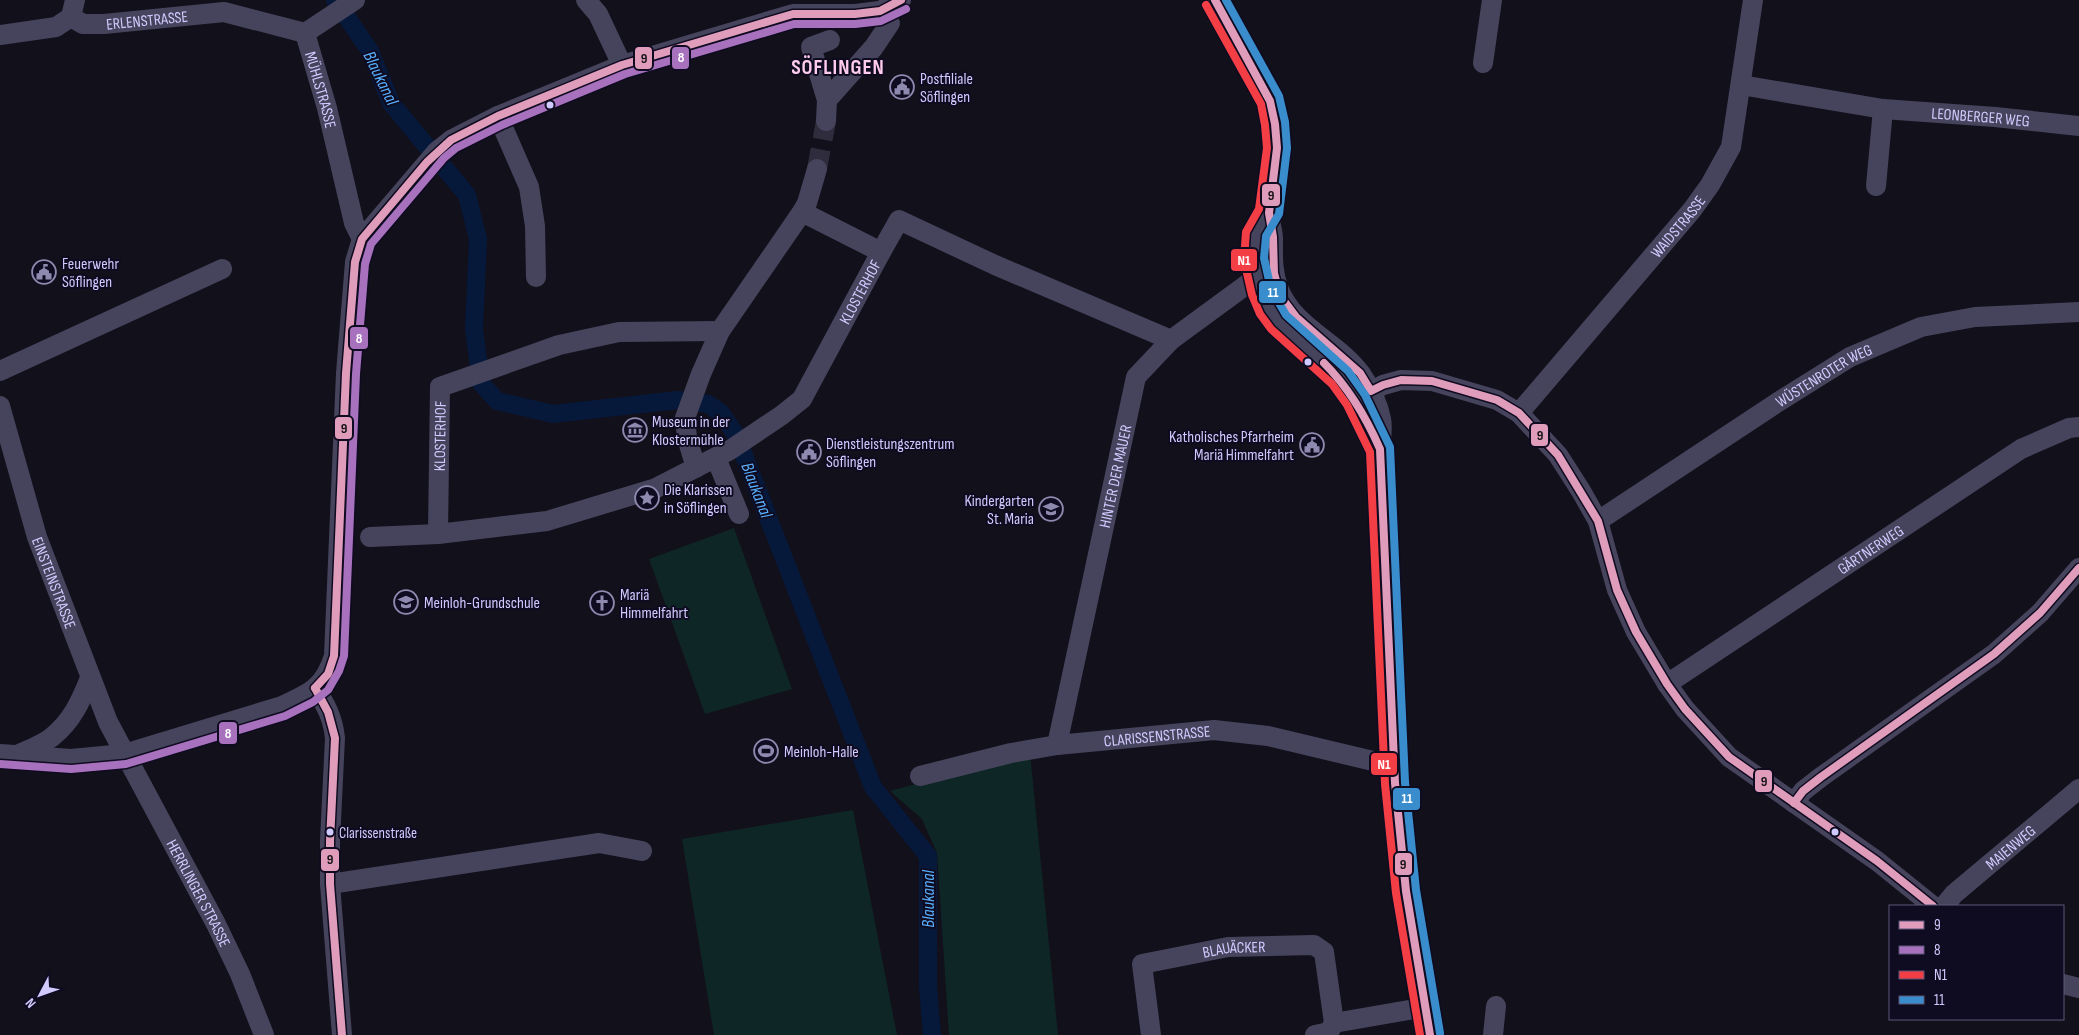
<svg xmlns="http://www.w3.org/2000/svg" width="2079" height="1035" viewBox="0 0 2079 1035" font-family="'Sofia Sans Condensed',sans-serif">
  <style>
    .green { fill: #0f2627 }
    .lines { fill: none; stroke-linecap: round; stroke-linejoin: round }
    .canal { stroke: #07193b; stroke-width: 18 }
    .minor-tunnel { stroke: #2f2c3d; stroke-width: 20; stroke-dasharray: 20 10; stroke-linecap: butt }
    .minor { stroke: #46445d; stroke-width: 20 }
    .bus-1-casing { stroke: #0f0b20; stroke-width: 11 }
    .bus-2-casing { stroke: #0f0b20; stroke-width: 11 }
    .bus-3-casing { stroke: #0f0b20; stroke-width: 11 }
    .bus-4-casing { stroke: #0f0b20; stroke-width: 11 }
    .bus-1 { stroke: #df9cbb; stroke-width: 8 }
    .bus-2 { stroke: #a771bd; stroke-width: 8 }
    .bus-3 { stroke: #f33e46; stroke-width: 8 }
    .bus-4 { stroke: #3a8dcc; stroke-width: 8 }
    .bus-dot { fill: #d1caff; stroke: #0f0b20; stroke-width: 2 }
    .labels { text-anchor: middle; stroke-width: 4; stroke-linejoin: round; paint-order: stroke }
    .bus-label { font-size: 15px; fill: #d1caff; stroke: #0f0b20; text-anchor: start }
    .street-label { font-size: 16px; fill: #d1caff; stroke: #0f0b20 }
    .poi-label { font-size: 16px; fill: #d1caff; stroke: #0f0b20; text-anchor: start }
    .water-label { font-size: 18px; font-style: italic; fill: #58b0ff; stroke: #0f0b20 }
    .district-label { font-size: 21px; font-weight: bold; letter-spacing: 1px; fill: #ffccec; stroke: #0f0b20 }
    .line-badge { stroke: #0f0b20; stroke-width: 2 }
    .badge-label { font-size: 14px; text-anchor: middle; font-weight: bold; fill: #fff }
    .pale-badge-label { font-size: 14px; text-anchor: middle; font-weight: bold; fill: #111 }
  </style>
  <rect width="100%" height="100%" fill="#12101b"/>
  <!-- green -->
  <g class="green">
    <path d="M 734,528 L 792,689 L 705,714 L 649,559 Z"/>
    <path d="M 1030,753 L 1058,1035 L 949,1035 L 937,853 L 922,819 L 890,791 Z"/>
    <path d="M 853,810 L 897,1035 L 714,1035 L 682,839 Z"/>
  </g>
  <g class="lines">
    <!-- canal -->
    <path class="canal" d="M 335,0 L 370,51 L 391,103 L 467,195 L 478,239 L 474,329 L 481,383 L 497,401 L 553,414 L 678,400 L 708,404 L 721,413 L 736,435 L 873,787 L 928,856 L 928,987 L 932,1035"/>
    <!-- minor-tunnel -->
    <path class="minor-tunnel" d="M 817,169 L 826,121"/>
    <!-- minor -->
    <g class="minor">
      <path d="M 586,0 L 598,14 L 622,65"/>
      <path d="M 1215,0 C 1235,35 1271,86 1275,126 C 1279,155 1268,183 1269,212 C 1269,221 1273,230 1273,239 C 1273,255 1272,271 1278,287 C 1293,328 1337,341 1361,374 C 1370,387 1378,404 1381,419 C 1383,428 1381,440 1380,449 L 1395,783 L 1406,891 L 1430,1035"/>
      <path id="s1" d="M 71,17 L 83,24 L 104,24 L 224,12 L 305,33"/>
      <path id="s2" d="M 305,33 L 327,108 L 354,223 L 362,239"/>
      <path d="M 305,33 L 355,0"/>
      <path d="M 0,35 L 56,27 L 71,17 L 75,0"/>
      <path d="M 1483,63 L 1492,0"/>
      <path id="s3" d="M 1741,85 L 1883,109 L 1995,117 L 2079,126"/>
      <path d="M 827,100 L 874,47 L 890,23"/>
      <path d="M 498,116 L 529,187 L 535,226 L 536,277"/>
      <path d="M 826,121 L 827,100 L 811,47 L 830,40"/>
      <path d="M 1876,186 L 1883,109"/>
      <path d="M 802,212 L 807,203 L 817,169"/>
      <path d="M 1269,213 C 1265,219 1259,226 1257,233 C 1252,245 1254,262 1257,274 C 1266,325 1305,343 1338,376 C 1356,394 1367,419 1377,442"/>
      <path d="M 881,252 L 899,220 L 995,265 L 1171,340"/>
      <path d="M 0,371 L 222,269"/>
      <path d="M 1356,400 L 1383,385 L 1401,380 L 1432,381 L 1497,400 L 1519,413 L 1558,455 L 1581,491 L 1598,521 L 1617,590 L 1636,632 L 1667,684 L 1685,709 L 1729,757 L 1877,861 L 1933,906"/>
      <path id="s4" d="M 0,406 L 37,537 L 108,722 L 216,924 L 240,974 L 264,1035"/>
      <path id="s5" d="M 1519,413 L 1692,210 L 1710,185 L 1731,147 L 1753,0"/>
      <path d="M 716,458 L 739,514"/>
      <path id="s6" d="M 1598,521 L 1778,402 L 1850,357 L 1921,327 L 1975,317 L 2079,312"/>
      <path id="s7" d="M 438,534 L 440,387 L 559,345 L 619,332 L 720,331"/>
      <path id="s8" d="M 370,537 L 438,534 L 547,521 L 656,488 L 730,450 L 782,415 L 802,399 L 881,252 L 802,212 L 720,331 L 701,374 L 685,418 L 687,438 L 696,468"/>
      <path id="s9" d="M 1667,684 L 2021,449 L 2069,428 L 2079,427"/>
      <path d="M 315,688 C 326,705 333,718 335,738 L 330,841 L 330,884 L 342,1035"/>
      <path id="s10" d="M 1057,745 L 1136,377 L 1171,340 L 1246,285 L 1274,273"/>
      <path d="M 0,754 L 71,759 L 124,754 L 282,706 C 310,693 324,688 334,656 L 346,373 L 355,262 L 362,239 L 437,151 L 451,140 L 498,116 L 622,65 L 793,14 L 855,14 L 880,11 L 901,0"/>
      <path d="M 17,755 C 28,750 42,745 52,737 C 72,721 81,701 90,678"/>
      <path id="s11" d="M 920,776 L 1011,753 L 1057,745 L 1214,730 L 1268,736 L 1394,766"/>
      <path d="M 1794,803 L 1803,791 L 1821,777 L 1994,654 L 2040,613 L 2079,568"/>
      <path d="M 330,884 L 599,843 L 642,851"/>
      <path id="s12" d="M 1944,906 L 1954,894 L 2079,789"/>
      <path d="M 2063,984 L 2079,988"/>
      <path id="s13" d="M 1151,1035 L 1142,964 L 1228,947 L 1314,945 L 1324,952 L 1334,1023 L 1426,1007"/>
      <path d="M 1315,1035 L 1329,1032 L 1334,1023"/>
      <path d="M 1493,1035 L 1496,1006"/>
    </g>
    <!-- bus-1 casing -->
    <g class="bus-1-casing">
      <g id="bus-1">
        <path d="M 1215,0 L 1270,101 L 1275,124 L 1277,148 L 1269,213 L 1273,237 L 1274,273 L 1278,288 L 1284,301 L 1296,317 L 1360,373 L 1371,391 L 1383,385 L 1401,380 L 1432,381 L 1497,400 L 1519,413 L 1558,455 L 1598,521 L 1617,590 L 1636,632 L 1667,684 L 1685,709 L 1729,757 L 1877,861 L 1933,906"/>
        <path d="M 1324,363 C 1349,388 1366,417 1380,449 L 1395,783 L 1406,891 L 1430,1035"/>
        <path d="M 315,688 L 328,674 L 334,656 L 346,373 L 355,262 L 362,239 L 427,162 L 451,140 L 498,116 L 622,65 L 793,14 L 855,14 L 880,11 L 901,0"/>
        <path d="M 315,688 L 328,712 L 335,738 L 330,841 L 330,884 L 342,1035"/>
        <path d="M 1794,803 L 1803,791 L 1821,777 L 1994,654 L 2040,613 L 2079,568"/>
      </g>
    </g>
    <!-- bus-2 casing -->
    <g class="bus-2-casing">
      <path id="bus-2" d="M 0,764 L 71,769 L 126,764 L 285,716 L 313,702 L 328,690 L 339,671 L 344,656 L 356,374 L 365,264 L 371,244 L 444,158 L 456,148 L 502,125 L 625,74 L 794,24 L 855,24 L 881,21 L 906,9"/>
    </g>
    <!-- bus-3 casing -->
    <g class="bus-3-casing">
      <path id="bus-3" d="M 1206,5 L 1261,104 L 1265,125 L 1267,148 L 1259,209 L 1246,232 L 1244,260 L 1252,295 L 1260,314 L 1271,329 L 1332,384 L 1347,405 L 1370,452 L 1385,784 L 1396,893 L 1420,1035"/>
    </g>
    <!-- bus-4 casing -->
    <g class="bus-4-casing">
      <path id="bus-4" d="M 1226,0 L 1279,96 L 1285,122 L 1287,148 L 1279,214 L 1266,236 L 1264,258 L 1271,289 L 1286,315 L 1348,371 L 1365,395 L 1390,447 L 1405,782 L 1416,890 L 1440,1033"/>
    </g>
    <!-- bus-1 -->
    <use href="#bus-1" class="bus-1"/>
    <!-- bus-2 -->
    <use href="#bus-2" class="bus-2"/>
    <!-- bus-3 -->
    <use href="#bus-3" class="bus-3"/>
    <!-- bus-4 -->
    <use href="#bus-4" class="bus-4"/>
  </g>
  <!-- icons -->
  <defs>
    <g id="civic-ring" transform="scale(1.25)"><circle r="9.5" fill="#0f0b20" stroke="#8e89af" stroke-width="1.5"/><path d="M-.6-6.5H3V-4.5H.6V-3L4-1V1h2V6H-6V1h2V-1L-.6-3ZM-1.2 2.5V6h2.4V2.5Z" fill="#8e89af"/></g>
    <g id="museum-ring" transform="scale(1.25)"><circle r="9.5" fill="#0f0b20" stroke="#8e89af" stroke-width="1.5"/><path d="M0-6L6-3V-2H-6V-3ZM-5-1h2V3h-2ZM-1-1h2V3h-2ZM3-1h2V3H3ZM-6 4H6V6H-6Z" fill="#8e89af"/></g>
    <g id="sight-ring" transform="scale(1.25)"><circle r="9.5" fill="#0f0b20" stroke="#8e89af" stroke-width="1.5"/><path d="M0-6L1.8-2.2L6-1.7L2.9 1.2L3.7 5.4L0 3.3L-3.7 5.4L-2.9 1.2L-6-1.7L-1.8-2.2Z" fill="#8e89af"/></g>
    <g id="school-ring" transform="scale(1.25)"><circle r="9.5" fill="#0f0b20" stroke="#8e89af" stroke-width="1.5"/><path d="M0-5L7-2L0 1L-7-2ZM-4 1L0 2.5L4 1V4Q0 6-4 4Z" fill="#8e89af"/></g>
    <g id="church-ring" transform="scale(1.25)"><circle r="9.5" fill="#0f0b20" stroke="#8e89af" stroke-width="1.5"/><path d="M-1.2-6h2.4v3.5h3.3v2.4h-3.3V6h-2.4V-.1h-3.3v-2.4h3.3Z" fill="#8e89af"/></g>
    <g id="stadium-ring" transform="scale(1.25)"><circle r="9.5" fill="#0f0b20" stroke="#8e89af" stroke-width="1.5"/><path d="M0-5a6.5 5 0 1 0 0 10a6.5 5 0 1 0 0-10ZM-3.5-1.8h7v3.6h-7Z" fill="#8e89af"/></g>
  </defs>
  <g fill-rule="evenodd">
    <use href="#civic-ring" x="902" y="87"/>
    <use href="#civic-ring" x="44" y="272"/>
    <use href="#museum-ring" x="635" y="430"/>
    <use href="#civic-ring" x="1312" y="445"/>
    <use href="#civic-ring" x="809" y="452"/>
    <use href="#sight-ring" x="647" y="498"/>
    <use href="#school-ring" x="1051" y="509"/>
    <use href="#school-ring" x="406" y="602"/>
    <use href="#church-ring" x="602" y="603"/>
    <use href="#stadium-ring" x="766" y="751"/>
  </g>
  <!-- markers -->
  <g class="bus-dot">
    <circle cx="550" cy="105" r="4.5"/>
    <circle cx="1308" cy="362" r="4.5"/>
    <circle cx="330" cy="832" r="4.5"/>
    <circle cx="1835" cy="832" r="4.5"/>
  </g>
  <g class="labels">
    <!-- bus labels -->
    <g class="bus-label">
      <text x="339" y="838">Clarissenstraße</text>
    </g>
    <!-- street labels -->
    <g class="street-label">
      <text dy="6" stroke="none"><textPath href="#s1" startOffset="78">ERLENSTRASSE</textPath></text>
      <text dy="6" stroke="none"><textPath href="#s2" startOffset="59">MÜHLSTRASSE</textPath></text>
      <text dy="6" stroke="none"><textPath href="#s3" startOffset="242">LEONBERGER WEG</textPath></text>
      <text dy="6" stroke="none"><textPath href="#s5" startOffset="245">WAIDSTRASSE</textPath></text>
      <text dy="6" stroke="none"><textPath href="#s8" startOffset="585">KLOSTERHOF</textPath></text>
      <text dy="6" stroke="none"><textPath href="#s6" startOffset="269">WÜSTENROTER WEG</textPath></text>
      <text dy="6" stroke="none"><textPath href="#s7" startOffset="98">KLOSTERHOF</textPath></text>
      <text dy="6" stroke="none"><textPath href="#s10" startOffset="275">HINTER DER MAUER</textPath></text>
      <text dy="6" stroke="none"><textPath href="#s9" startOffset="244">GÄRTNERWEG</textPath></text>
      <text dy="6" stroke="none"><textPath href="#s4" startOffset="185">EINSTEINSTRASSE</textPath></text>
      <text dy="6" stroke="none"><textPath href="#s11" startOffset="241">CLARISSENSTRASSE</textPath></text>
      <text dy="6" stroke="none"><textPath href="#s12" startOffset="89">MAIENWEG</textPath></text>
      <text dy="6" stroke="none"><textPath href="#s4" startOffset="528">HERRLINGER STRASSE</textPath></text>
      <text dy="6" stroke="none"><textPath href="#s13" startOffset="165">BLAUÄCKER</textPath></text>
    </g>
    <!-- poi labels -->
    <g class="poi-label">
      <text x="920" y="84">Postfiliale<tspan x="920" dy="18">Söflingen</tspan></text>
      <text x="62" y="269">Feuerwehr<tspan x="62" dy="18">Söflingen</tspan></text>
      <text x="652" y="427">Museum in der<tspan x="652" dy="18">Klostermühle</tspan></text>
      <text x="1294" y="442" text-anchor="end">Katholisches Pfarrheim<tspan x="1294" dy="18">Mariä Himmelfahrt</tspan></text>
      <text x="826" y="449">Dienstleistungszentrum<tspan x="826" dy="18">Söflingen</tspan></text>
      <text x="664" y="495">Die Klarissen<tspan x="664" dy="18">in Söflingen</tspan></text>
      <text x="1034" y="506" text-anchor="end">Kindergarten<tspan x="1034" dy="18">St. Maria</tspan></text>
      <text x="620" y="600">Mariä<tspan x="620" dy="18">Himmelfahrt</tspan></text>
      <text x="424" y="608">Meinloh-Grundschule</text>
      <text x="784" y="757">Meinloh-Halle</text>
    </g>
    <!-- water labels -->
    <g class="water-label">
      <text transform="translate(381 78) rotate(64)" y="6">Blaukanal</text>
      <text transform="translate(757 490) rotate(69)" y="6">Blaukanal</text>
      <text transform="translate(928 899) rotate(-90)" y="6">Blaukanal</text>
    </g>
    <!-- district labels -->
    <g class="district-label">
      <text x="838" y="74">SÖFLINGEN</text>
    </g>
  </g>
  <g class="line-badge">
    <rect x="671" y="46" width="19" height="24" rx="5" fill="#a771bd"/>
    <rect x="634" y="46" width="19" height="24" rx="5" fill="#df9cbb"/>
    <rect x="1261" y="183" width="20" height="24" rx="5" fill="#df9cbb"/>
    <rect x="1230" y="248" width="28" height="24" rx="5" fill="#f33e46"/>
    <rect x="1258" y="280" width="29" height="24" rx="5" fill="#3a8dcc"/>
    <rect x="349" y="326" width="20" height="24" rx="5" fill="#a771bd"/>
    <rect x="334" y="416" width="19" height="24" rx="5" fill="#df9cbb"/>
    <rect x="1530" y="423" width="19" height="24" rx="5" fill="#df9cbb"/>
    <rect x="218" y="721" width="20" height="24" rx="5" fill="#a771bd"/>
    <rect x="1370" y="752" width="28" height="24" rx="5" fill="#f33e46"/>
    <rect x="1754" y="769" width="19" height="24" rx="5" fill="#df9cbb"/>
    <rect x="1392" y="787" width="29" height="24" rx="5" fill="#3a8dcc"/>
    <rect x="320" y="848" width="20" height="24" rx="5" fill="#df9cbb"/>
    <rect x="1394" y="852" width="19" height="24" rx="5" fill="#df9cbb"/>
  </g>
  <g class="badge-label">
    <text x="681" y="62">8</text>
    <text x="1244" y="265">N1</text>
    <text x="1273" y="297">11</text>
    <text x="359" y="343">8</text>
    <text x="228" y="738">8</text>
    <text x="1384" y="769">N1</text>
    <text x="1407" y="803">11</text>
  </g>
  <g class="pale-badge-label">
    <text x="644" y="63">9</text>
    <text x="1271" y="200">9</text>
    <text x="344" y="433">9</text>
    <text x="1540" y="440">9</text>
    <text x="1764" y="786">9</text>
    <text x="330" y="864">9</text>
    <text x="1403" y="869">9</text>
  </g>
  <!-- legend -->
  <rect x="1889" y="905" width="175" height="115" fill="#0f0b20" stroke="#5d5779"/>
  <rect x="1899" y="921" width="25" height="8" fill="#df9cbb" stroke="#5d5779"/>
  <text x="1934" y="930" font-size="15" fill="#d1caff">9</text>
  <rect x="1899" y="946" width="25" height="8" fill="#a771bd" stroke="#5d5779"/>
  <text x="1934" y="955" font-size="15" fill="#d1caff">8</text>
  <rect x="1899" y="971" width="25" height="8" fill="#f33e46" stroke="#5d5779"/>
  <text x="1934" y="980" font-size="15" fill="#d1caff">N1</text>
  <rect x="1899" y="996" width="25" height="8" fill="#3a8dcc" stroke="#5d5779"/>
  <text x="1934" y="1005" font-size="15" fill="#d1caff">11</text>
  <!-- north arrow -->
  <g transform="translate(40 995) rotate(229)" stroke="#0f0b20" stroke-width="4" paint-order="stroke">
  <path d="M0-4L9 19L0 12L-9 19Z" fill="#d1caff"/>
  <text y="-8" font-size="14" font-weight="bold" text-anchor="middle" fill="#d1caff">N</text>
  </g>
</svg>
